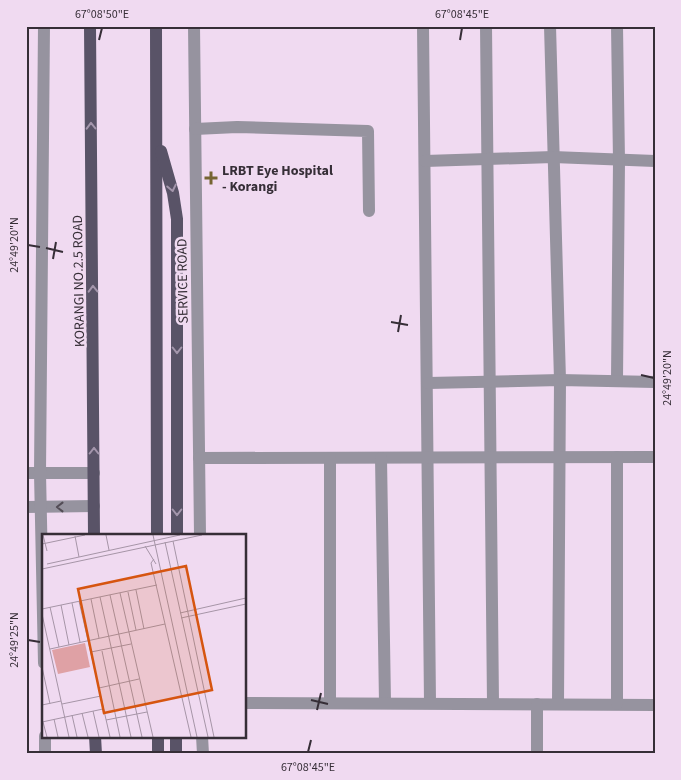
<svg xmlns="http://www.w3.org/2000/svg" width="681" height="780" viewBox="0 0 681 780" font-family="'Source Sans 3',sans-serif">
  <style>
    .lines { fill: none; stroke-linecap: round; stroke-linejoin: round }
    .minor { stroke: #96939f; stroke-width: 12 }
    .major { stroke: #595367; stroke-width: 12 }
    .oneway { stroke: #a496ac }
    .oneway2 { stroke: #534c56 }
    .ticks { fill: none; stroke: #362e37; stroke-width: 2 }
    .poi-dot { fill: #766533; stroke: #f0daf1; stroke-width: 2 }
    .labels { text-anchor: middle; stroke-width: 5; stroke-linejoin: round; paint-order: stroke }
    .poi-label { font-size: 14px; font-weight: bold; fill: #362e37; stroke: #f0daf1; text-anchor: start }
    .street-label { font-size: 14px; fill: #362e37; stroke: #f0daf1 }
    .inset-road { fill: none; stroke: #a695a7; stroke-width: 1 }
    .view { fill: #d65510; fill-opacity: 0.15; stroke: #d65510; stroke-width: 2.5 }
    .inset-edge { fill: none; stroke: #362e37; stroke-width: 2.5 }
    .neatline { fill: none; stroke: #362e37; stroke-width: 2 }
    .ticks-label { font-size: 12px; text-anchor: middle; fill: #362e37 }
  </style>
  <rect width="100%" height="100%" fill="#f0daf1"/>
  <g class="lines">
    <!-- minor -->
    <g class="minor">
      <path d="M 194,26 L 200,535"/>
      <path d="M 423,26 L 430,703"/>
      <path d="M 486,26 L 493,703"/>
      <path d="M 550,26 L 560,380 L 558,704"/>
      <path d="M 195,129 L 237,127 L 368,131 L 369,211"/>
      <path d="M 425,161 L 553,157 L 655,161"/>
      <path d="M 617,380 L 619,161 L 617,26"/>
      <path d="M 428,383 L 560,380 L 655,382"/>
      <path d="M 199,458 L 655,457"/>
      <path d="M 330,458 L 330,702"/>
      <path d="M 381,458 L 385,702"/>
      <path d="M 26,473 L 94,473"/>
      <path d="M 26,507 L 94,506"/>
      <path d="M 44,663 L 40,473 L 44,26"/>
      <path d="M 245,703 L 655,705"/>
      <path d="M 537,704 L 537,754"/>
      <path d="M 617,704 L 617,457"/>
      <path d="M 45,736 L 45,754"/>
      <path d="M 202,736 L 203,754"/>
    </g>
    <!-- major -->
    <g class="major">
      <path d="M 90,26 L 94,535"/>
      <path d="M 156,26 L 157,535"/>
      <path d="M 161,151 L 173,193 L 177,219 L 177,535"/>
      <path d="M 95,736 L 96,754"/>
      <path d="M 158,736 L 158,754"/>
      <path d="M 176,754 L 176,736"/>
    </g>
  </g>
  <!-- one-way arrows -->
  <defs><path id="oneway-chevron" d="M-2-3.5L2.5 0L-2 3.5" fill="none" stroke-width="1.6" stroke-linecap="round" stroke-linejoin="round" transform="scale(1.25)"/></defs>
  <g class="oneway">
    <use href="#oneway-chevron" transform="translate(91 126) rotate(-91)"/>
    <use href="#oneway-chevron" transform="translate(172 188) rotate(78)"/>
    <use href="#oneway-chevron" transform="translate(93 289) rotate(-91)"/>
    <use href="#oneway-chevron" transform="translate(177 350) rotate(90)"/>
    <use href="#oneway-chevron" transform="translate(94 451) rotate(-90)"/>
    <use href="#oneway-chevron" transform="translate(177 512) rotate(90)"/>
  </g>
  <use class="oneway2" href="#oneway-chevron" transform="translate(60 507) rotate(180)"/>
  <!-- ticks -->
  <path class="ticks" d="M 99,40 L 102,28M 460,40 L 462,28M 28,245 L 40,247M 46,248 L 63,252M 53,259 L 56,242M 391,322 L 408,325M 398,332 L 401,315M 641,375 L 654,378M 28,640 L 40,642M 311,700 L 328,704M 317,710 L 321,693M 308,752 L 311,740"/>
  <!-- markers -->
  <path class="poi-dot" d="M208.5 170.5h5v5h5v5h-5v5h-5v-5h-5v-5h5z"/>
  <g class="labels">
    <!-- poi labels -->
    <g class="poi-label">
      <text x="222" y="175">LRBT Eye Hospital<tspan x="222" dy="16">- Korangi</tspan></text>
    </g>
    <!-- street labels -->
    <g class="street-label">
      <text transform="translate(78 281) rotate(-91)" y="5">KORANGI NO.2.5 ROAD</text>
      <text transform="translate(182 281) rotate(-91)" y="5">SERVICE ROAD</text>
    </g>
  </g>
  <!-- overview -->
  <g transform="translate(42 534)">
    <rect width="204" height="204" fill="#f0daf1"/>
    <path d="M 43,109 L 48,133 L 16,140 L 10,116 Z" fill="#dfa1a5"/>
    <path class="inset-road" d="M 1,1 L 5,17M 64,1 L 67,16M 111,1 L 155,203M 33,2 L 37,23M 131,7 L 172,203M 123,8 L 166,203M 0,10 L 43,1M 103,12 L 114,30M 112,25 L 109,29 L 149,203M 5,30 L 138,1M 0,35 L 160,1M 94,56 L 102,95M 86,58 L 94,96M 78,59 L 111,203M 68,61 L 100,203M 58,63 L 89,203M 49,65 L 57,104M 37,67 L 68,203M 30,69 L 38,108M 19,71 L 27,111M 8,73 L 17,113M 0,75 L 115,51M 138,79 L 204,64M 0,80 L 27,203M 139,84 L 204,70M 8,115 L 123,90M 60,117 L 78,203M 49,118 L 89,110M 0,133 L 8,170M 57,154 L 97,145M 20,170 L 59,162M 0,171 L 19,167M 51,177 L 57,203M 40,179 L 46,203M 30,181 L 35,203M 12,185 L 16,203M 64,186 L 105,178M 0,188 L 61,175M 1,188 L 5,203"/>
    <path class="view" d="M 144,32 L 170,156 L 62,179 L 36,55 Z"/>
    <rect width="204" height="204" class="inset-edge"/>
  </g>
  <!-- border -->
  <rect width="681" height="780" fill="none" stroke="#f0daf1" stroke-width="55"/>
  <rect x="28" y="28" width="626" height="724" class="neatline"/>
  <g class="ticks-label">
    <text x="102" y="18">67°08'50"E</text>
    <text x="462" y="18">67°08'45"E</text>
    <text transform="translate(14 245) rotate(-90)" y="4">24°49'20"N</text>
    <text transform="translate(667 378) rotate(-90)" y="4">24°49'20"N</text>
    <text transform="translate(14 640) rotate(-90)" y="4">24°49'25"N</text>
    <text x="308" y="771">67°08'45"E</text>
  </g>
</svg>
